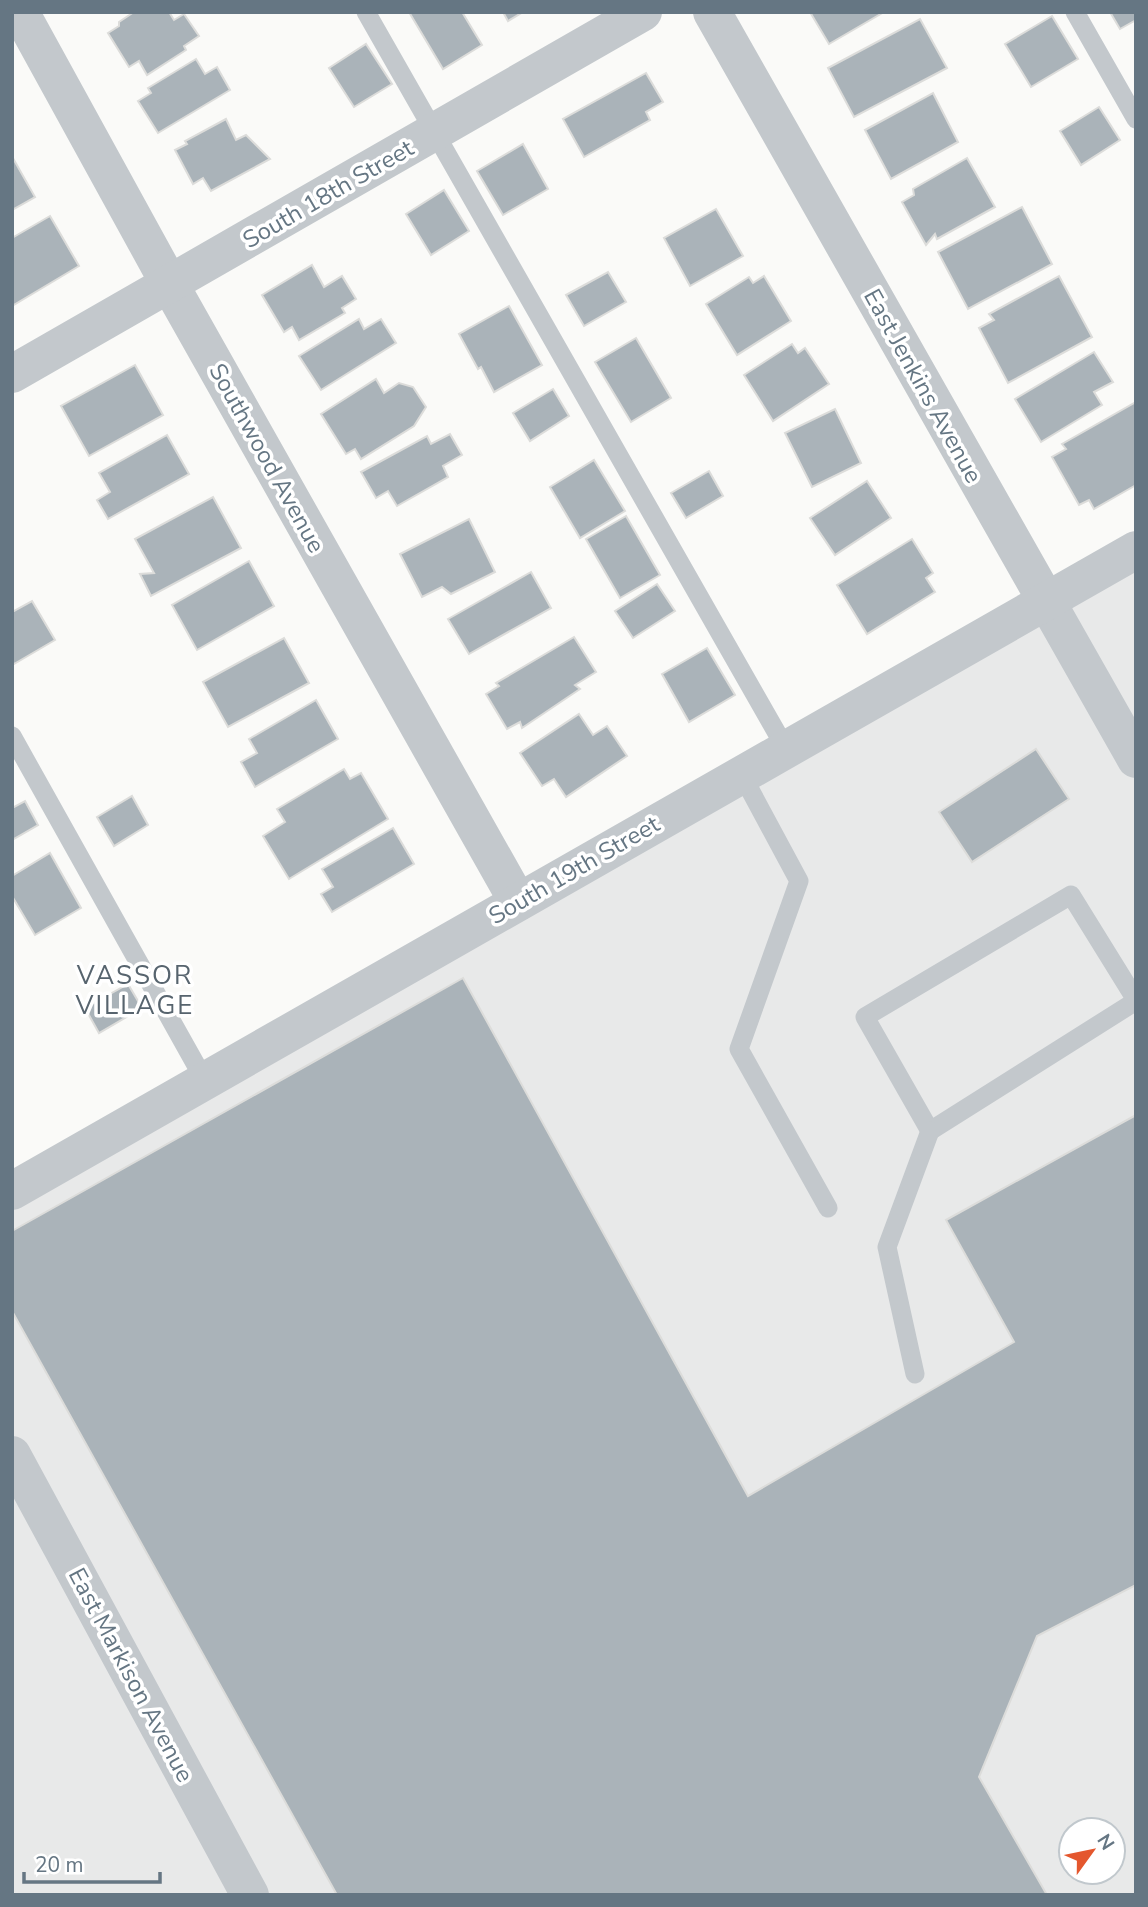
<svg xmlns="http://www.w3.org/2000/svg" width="1148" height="1907" viewBox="0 0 1148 1907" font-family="'Nunito Sans',sans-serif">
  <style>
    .built { fill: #e8e9e9; fill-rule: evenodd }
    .building { fill: #aab3b9; stroke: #dcdcda; stroke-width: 2 }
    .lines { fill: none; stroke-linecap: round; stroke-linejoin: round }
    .lane { stroke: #c3c8cc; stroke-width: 19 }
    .street { stroke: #c3c8cc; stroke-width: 38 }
    .labels { text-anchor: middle; stroke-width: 7; stroke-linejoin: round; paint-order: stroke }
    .street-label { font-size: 24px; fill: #657683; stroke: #fff }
    .neighbourhood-label { font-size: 26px; letter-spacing: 2px; fill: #57646e; stroke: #fff }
  </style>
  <rect width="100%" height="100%" fill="#fafaf8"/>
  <!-- built -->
  <path class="built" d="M 1136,538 L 1136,1895 L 12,1895 L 12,1182 ZM 1071,1830 L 1113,1830 L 1113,1872 L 1071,1872 Z"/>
  <!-- building -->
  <g class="building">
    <path d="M 134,12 L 169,12 L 174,20 L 184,14 L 199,36 L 184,46 L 186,50 L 147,75 L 139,61 L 129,67 L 108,33 L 119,26 L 119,22 Z"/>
    <path d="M 409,12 L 462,12 L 482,45 L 443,69 Z"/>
    <path d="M 503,12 L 523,12 L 508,21 Z"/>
    <path d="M 810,12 L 884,12 L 829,44 Z"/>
    <path d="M 1110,12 L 1136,12 L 1136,20 L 1120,29 Z"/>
    <path d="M 1052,16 L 1078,59 L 1031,87 L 1005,44 Z"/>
    <path d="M 920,19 L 947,68 L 854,117 L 828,68 Z"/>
    <path d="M 366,44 L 392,84 L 354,107 L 329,68 Z"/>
    <path d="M 196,59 L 205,74 L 217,67 L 230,90 L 158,133 L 138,101 L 151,93 L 148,88 Z"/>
    <path d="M 646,73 L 663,102 L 646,112 L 650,120 L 584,157 L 563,119 Z"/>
    <path d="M 933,93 L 958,142 L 891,179 L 865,130 Z"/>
    <path d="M 1099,107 L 1120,140 L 1081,165 L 1060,131 Z"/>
    <path d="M 226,119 L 236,140 L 246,135 L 270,159 L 211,191 L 203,178 L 193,184 L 175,150 L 187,144 L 185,141 Z"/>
    <path d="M 523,144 L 548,189 L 503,215 L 477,171 Z"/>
    <path d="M 967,158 L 995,207 L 937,239 L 935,234 L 926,245 L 902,202 L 914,195 L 913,189 Z"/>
    <path d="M 14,160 L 35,197 L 12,210 L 12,162 Z"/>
    <path d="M 444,190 L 469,231 L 431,255 L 406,214 Z"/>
    <path d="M 1022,207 L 1052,264 L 968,309 L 938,252 Z"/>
    <path d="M 716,209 L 743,256 L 690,286 L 664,238 Z"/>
    <path d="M 50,216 L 79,266 L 12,306 L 12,238 Z"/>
    <path d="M 312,265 L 324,287 L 342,276 L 356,299 L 342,308 L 345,313 L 299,340 L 292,327 L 284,332 L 262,295 Z"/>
    <path d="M 608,272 L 626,302 L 584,326 L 566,295 Z"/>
    <path d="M 764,276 L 791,321 L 737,355 L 706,304 L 749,277 L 753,283 Z"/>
    <path d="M 1059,276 L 1092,337 L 1008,383 L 979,328 L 994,320 L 989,314 Z"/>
    <path d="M 509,306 L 542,365 L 494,392 L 481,367 L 478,369 L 459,334 Z"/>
    <path d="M 359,319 L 364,329 L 381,319 L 396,343 L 321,390 L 299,356 Z"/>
    <path d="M 636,338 L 671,398 L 631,422 L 595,362 Z"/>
    <path d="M 792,344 L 798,353 L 805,348 L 829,384 L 773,421 L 744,375 Z"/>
    <path d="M 1094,352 L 1113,382 L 1094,392 L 1102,405 L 1041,442 L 1015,399 Z"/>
    <path d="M 135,365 L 163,415 L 89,456 L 61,406 Z"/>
    <path d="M 376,379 L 384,393 L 399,383 L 413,387 L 426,407 L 414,426 L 361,459 L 355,449 L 346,454 L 321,414 Z"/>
    <path d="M 553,389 L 569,416 L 530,441 L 513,413 Z"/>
    <path d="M 1136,402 L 1136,485 L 1094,509 L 1089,500 L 1079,505 L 1052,457 L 1066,449 L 1062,444 Z"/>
    <path d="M 835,409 L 861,463 L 812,487 L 785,433 Z"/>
    <path d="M 450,434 L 462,455 L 443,466 L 448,477 L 397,506 L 388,491 L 376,498 L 361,472 L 427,436 L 431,444 Z"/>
    <path d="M 167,435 L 189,474 L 108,519 L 97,500 L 110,492 L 99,473 Z"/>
    <path d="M 594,460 L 625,511 L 580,538 L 550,487 Z"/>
    <path d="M 709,471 L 723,496 L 686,518 L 671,493 Z"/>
    <path d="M 867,481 L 891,518 L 835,555 L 810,518 Z"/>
    <path d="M 213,497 L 241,548 L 151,596 L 140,574 L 154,573 L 135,539 Z"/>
    <path d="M 626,516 L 660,575 L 620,598 L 586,539 Z"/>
    <path d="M 469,519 L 495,572 L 451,594 L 442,587 L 422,597 L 400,554 Z"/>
    <path d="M 912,539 L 933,573 L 926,578 L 935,592 L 867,634 L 837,585 Z"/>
    <path d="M 249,561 L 274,606 L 197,650 L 172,605 Z"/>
    <path d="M 531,572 L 551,608 L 469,654 L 448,619 Z"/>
    <path d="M 657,584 L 675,611 L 633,638 L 615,611 Z"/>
    <path d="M 32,601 L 55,640 L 14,664 L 12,661 L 12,612 Z"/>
    <path d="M 574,637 L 596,672 L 575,685 L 580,689 L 522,728 L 520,722 L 507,729 L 486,694 L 499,686 L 496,683 Z"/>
    <path d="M 284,638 L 309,683 L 228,727 L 203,682 Z"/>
    <path d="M 707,648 L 735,695 L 689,722 L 662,674 Z"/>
    <path d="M 316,700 L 338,739 L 255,787 L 241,762 L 257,753 L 249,739 Z"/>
    <path d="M 579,714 L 593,735 L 607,726 L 627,756 L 566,797 L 554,779 L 542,786 L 520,753 Z"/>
    <path d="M 1036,749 L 1069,799 L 972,862 L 939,812 Z"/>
    <path d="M 344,769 L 350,779 L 361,773 L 388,819 L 289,879 L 263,836 L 285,822 L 277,809 Z"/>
    <path d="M 132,796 L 148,825 L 114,846 L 97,817 Z"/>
    <path d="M 25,801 L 38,825 L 12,840 L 12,808 Z"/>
    <path d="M 393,828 L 414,864 L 332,912 L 321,894 L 333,887 L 322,869 Z"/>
    <path d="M 50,853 L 81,908 L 35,935 L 12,896 L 12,876 Z"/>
    <path d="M 463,978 L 748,1496 L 1014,1342 L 946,1220 L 1136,1115 L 1136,1585 L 1037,1636 L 979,1777 L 1047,1895 L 337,1895 L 12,1311 L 12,1231 Z"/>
    <path d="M 128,984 L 142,1008 L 99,1033 L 85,1008 Z"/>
  </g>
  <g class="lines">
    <!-- lane -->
    <g class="lane">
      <path d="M 366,12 L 786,749"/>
      <path d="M 1075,12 L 1136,119"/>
      <path d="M 12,736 L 205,1081"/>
      <path d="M 742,775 L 799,881 L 739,1049 L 828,1208"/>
      <path d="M 1136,1000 L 1071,895 L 865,1017 L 930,1131 L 1136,1001"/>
      <path d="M 915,1374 L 887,1247 L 930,1131"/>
    </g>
    <!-- street -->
    <g class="street">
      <path d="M 20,12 L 170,285 L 518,902"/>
      <path d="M 712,12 L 1136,759"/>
      <path d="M 12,374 L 643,12"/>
      <path d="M 12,1191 L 1136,550"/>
      <path d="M 12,1455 L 250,1895"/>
    </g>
  </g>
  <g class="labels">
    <!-- street labels -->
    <g class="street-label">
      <text transform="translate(328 194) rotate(-30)" y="8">South 18th Street</text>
      <text transform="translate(923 386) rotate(61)" y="8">East Jenkins Avenue</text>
      <text transform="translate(267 458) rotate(61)" y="8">Southwood Avenue</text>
      <text transform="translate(574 870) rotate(-30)" y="8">South 19th Street</text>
      <text transform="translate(131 1675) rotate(62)" y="8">East Markison Avenue</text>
    </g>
    <!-- neighbourhood labels -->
    <g class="neighbourhood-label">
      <text x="135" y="984">VASSOR<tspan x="135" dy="30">VILLAGE</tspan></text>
    </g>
  </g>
  <!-- border -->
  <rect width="1148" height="1907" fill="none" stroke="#657683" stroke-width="28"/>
  <!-- north arrow -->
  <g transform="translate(1092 1851) rotate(57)"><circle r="33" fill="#ffffff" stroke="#c1c8cd" stroke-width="2"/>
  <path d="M0-5L12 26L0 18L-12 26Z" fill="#e4572e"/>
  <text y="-10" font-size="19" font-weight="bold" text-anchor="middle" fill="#657683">N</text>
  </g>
  <!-- scale -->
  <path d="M24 1872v10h136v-10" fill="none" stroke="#657683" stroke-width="3.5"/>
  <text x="35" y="1872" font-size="21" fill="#657683" stroke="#ffffff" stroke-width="5" paint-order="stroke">20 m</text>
</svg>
